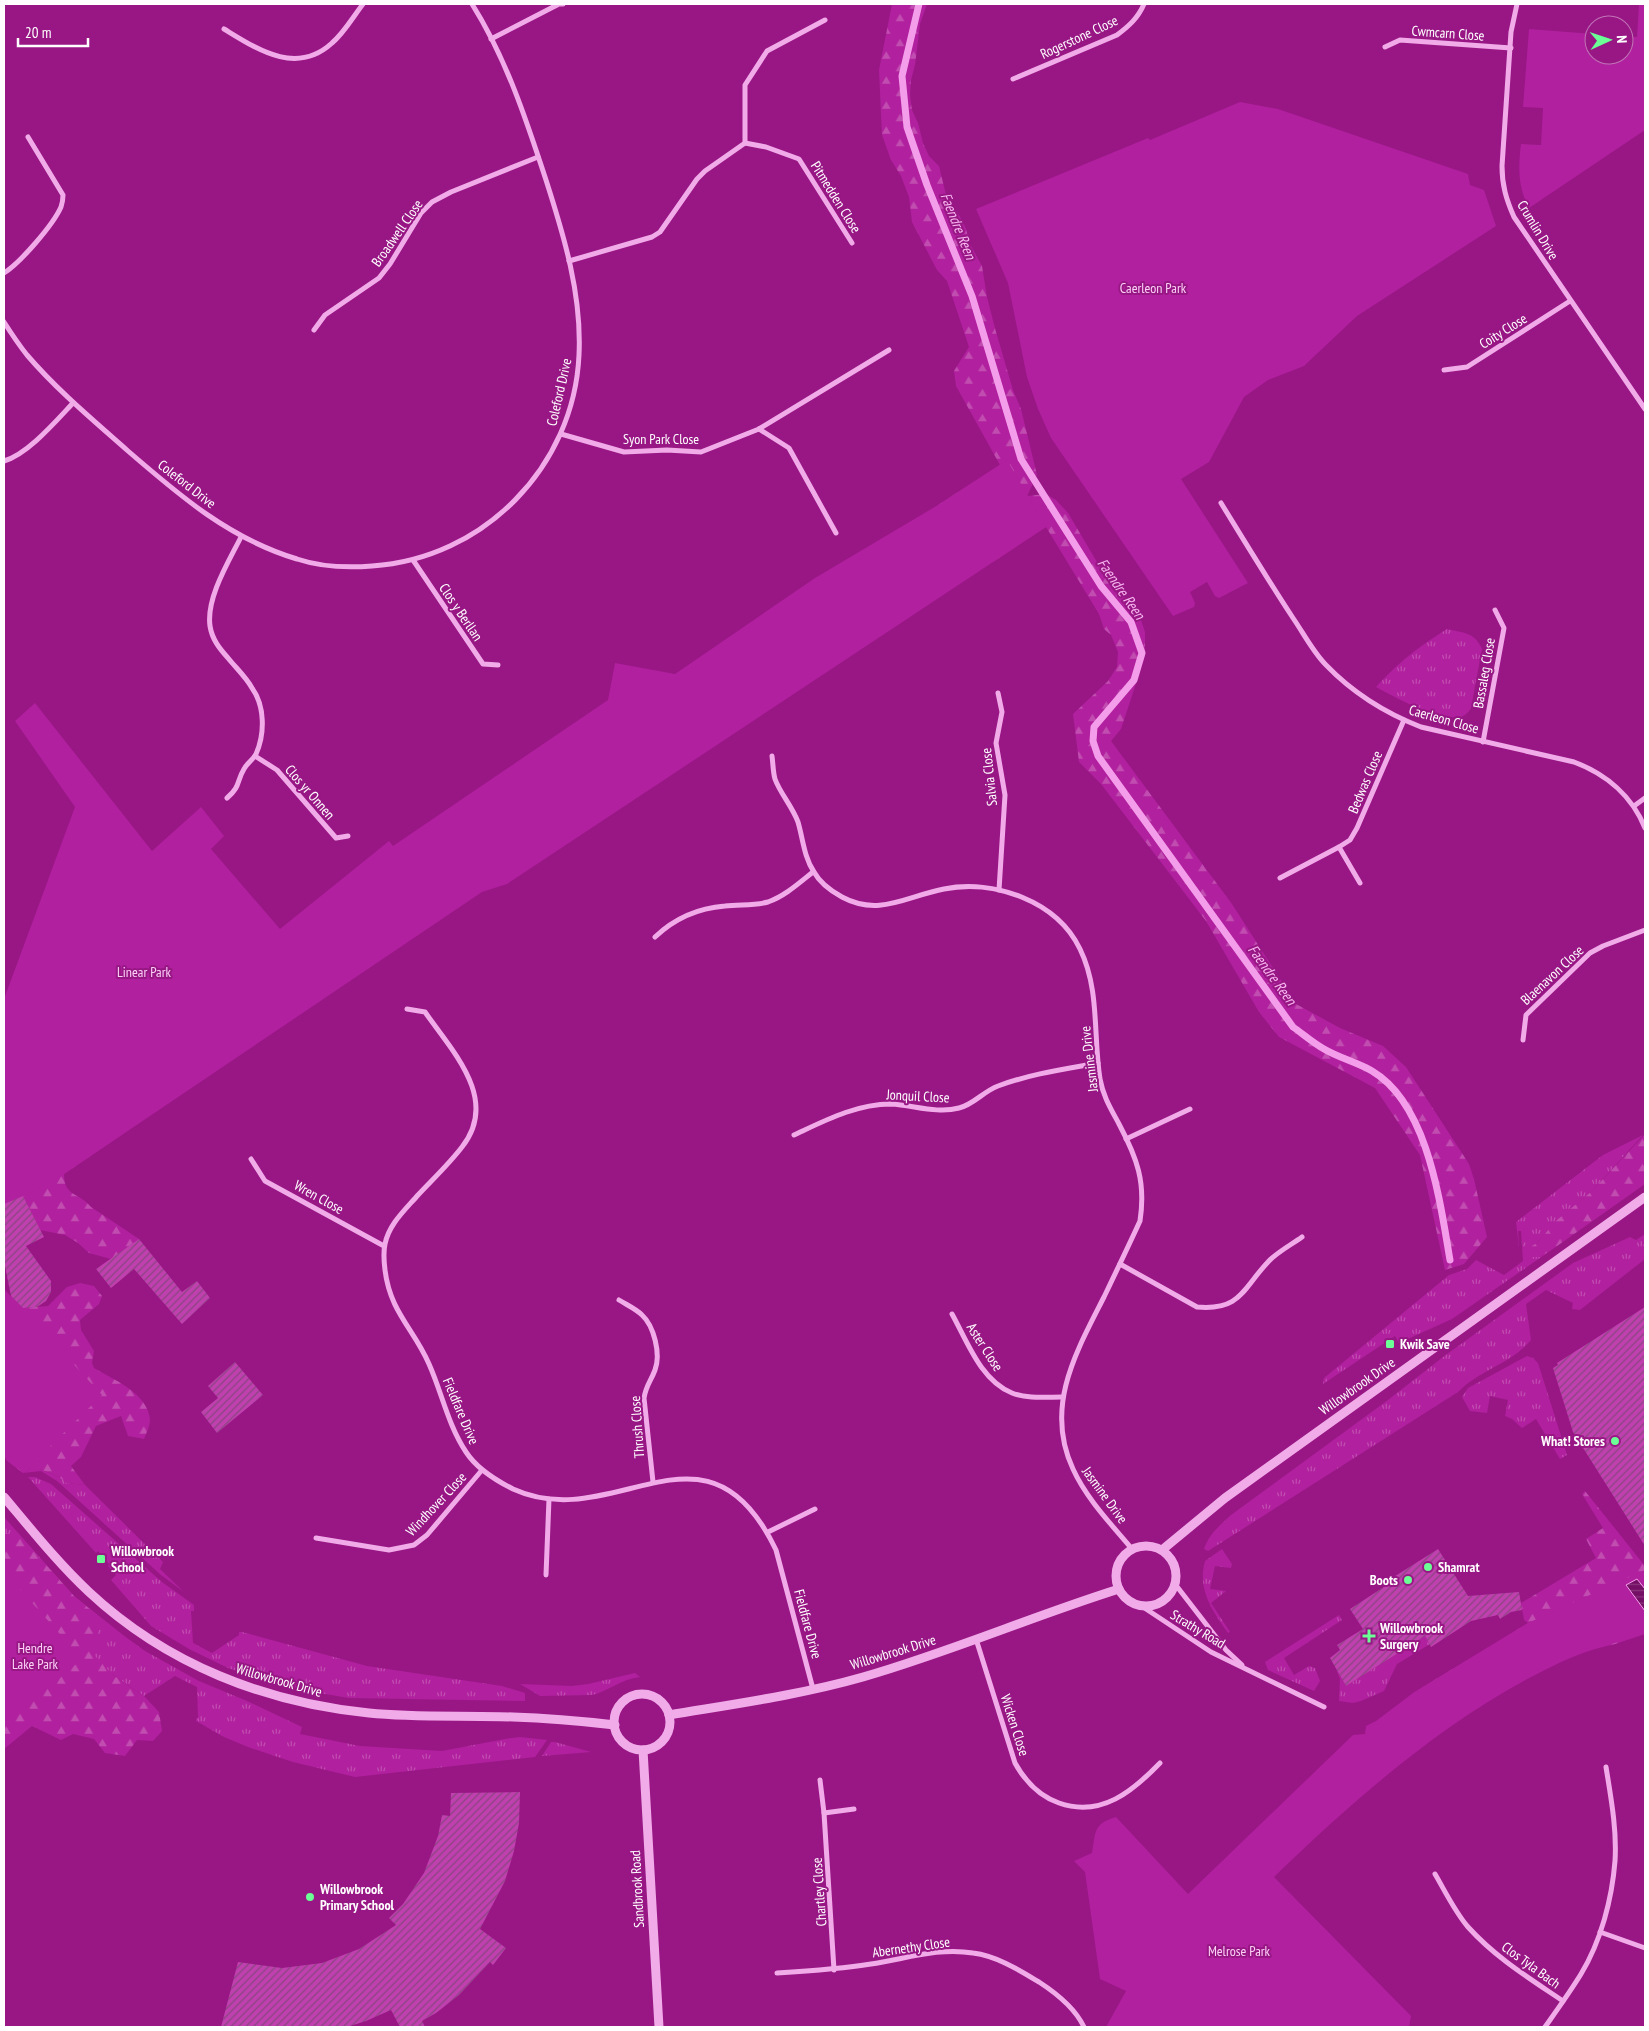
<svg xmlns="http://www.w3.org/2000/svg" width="1649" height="2031" viewBox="0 0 1649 2031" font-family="'PT Sans Narrow',sans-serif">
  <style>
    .grass { fill: url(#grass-tufts) }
    .forest { fill: url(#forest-firs) }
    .green { fill: #b1209e }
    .water { fill: url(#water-rules); stroke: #f49dea }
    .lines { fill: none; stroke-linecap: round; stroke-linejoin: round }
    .stream { stroke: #f49dea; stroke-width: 7 }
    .building { fill: url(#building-hatch) }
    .minor { stroke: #f1abe8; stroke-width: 5 }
    .tertiary { stroke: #f1abe8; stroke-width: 9 }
    .poi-dot { fill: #6bff96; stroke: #981785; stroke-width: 2 }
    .labels { text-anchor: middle; stroke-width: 4; stroke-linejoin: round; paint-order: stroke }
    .street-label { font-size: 14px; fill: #fff; stroke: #981785 }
    .park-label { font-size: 14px; fill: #fcd2f7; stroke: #981785 }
    .poi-label { font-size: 14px; font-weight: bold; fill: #fff; stroke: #981785; text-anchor: start }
    .water-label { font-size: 15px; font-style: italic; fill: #f8b7f0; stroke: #981785 }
  </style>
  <defs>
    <pattern id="grass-tufts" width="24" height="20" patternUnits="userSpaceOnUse" patternTransform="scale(1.25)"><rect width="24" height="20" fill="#b1209e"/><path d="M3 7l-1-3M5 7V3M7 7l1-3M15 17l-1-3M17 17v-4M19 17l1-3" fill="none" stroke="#c14db1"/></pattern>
    <pattern id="forest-firs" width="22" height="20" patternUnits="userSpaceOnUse" patternTransform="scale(1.25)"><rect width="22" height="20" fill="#b1209e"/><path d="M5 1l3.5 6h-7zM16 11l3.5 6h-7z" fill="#c14db1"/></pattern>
    <pattern id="water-rules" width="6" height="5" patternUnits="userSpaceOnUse" patternTransform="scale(1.25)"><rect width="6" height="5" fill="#750f65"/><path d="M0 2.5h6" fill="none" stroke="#8a337c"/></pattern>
    <pattern id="building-hatch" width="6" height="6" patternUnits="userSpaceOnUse" patternTransform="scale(1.25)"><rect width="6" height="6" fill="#bf40ae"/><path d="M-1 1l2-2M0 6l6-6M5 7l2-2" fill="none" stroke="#8b4582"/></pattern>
  </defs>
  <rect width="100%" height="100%" fill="#981785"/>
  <!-- grass -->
  <g class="grass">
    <path d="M 1447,629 C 1463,633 1475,632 1482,649 L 1471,708 C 1468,713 1465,716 1459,717 C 1436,720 1396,698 1376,687 C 1399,662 1418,647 1447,629 Z"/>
    <path d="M 1643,1135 L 1592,1191 L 1558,1220 L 1537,1243 L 1540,1257 L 1550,1251 L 1452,1319 L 1399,1343 L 1395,1336 L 1323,1384 L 1324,1378 L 1449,1275 L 1467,1269 L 1476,1260 L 1504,1275 L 1523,1261 L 1521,1231 L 1518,1231 L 1519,1248 L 1516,1222 L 1603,1155 Z"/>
    <path d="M 1645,1234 L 1645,1259 L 1580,1310 L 1572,1309 L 1573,1303 L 1546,1290 L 1526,1304 L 1531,1340 C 1511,1364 1479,1370 1458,1392 L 1208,1551 L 1204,1549 C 1209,1534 1220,1525 1231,1515 L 1388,1400 L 1443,1357 L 1573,1263 L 1630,1237 L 1636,1240 Z"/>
    <path d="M 1527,1356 L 1533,1358 L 1538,1363 L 1567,1455 L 1560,1459 L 1536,1419 L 1522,1428 L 1512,1419 L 1505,1416 L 1508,1400 L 1490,1396 L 1487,1413 L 1470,1411 L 1462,1397 L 1468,1388 Z"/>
    <path d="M 30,1469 L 40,1469 L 57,1476 L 67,1483 L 85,1485 L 163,1562 L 160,1569 L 184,1592 L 161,1575 L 57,1481 L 41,1471 L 23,1473 Z"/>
    <path d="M 28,1477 L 35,1477 L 51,1484 L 162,1582 L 194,1605 L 194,1611 L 191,1611 L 193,1643 L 212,1653 L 239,1635 L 239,1632 L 242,1632 L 367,1666 L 502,1686 L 525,1693 L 525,1701 L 349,1698 L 284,1687 L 228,1668 L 189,1649 L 151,1626 L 111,1580 L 116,1575 L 108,1566 L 109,1564 L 98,1551 L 96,1553 Z"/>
    <path d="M 4,1517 L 74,1596 L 123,1635 L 145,1651 L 199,1681 L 247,1701 L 302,1727 L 300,1734 L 360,1746 L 442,1751 L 505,1739 L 520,1737 L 547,1740 L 535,1757 L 355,1777 L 293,1762 L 248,1747 L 224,1737 L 196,1721 L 196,1719 L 198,1718 L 197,1687 L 175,1676 L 144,1696 L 113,1675 L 86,1652 L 4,1561 Z"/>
    <path d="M 1222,1549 L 1232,1564 L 1231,1568 L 1215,1566 L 1210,1589 L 1226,1591 L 1211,1603 L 1230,1632 L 1228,1633 C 1212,1610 1197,1589 1205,1561 Z"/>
    <path d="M 1390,1583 L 1430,1644 L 1397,1664 L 1384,1691 L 1361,1701 L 1353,1703 L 1339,1701 L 1340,1679 L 1336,1669 L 1346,1686 L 1412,1644 L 1378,1591 Z"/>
    <path d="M 1339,1615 L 1342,1620 L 1284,1658 L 1294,1675 L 1309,1666 L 1315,1668 L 1320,1681 L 1314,1691 L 1268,1670 L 1265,1662 Z"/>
    <path d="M 635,1673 L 640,1677 C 621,1679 609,1691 592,1695 L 540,1696 L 520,1684 L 572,1686 L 588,1684 Z"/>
    <path d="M 551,1742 L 555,1742 L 591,1752 L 542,1756 Z"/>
  </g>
  <!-- forest -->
  <g class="forest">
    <path d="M 892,4 L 927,4 L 920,24 L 915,65 L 911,80 L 910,95 L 912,110 L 918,123 L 923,143 L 929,156 L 939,166 L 947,199 L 958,213 L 966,229 L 970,244 L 982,266 L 987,297 L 996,332 L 1013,390 L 1021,409 L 1037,475 L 1027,496 L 1046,494 L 1056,500 L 1068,513 L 1107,579 L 1138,611 L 1145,632 L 1145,656 L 1121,729 L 1111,741 L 1232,904 L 1296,1004 L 1340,1028 L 1383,1046 L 1406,1067 L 1469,1164 L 1474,1179 L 1487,1237 L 1464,1264 L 1445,1270 L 1420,1155 L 1375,1088 L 1279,1037 L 1259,1012 L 1206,921 L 1101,784 L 1079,762 L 1073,714 L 1108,681 L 1117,667 L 1118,652 L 1111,635 L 1104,629 L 1099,614 L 1046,527 L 993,562 L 938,505 L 1000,465 L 956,386 L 954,371 L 969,347 L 947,281 L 937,270 L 912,222 L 909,197 L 901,176 L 891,160 L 882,135 L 879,70 Z"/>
    <path d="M 206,1077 L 64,1174 C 64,1197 79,1192 91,1207 L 139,1239 L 111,1259 L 89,1253 L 78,1243 L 65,1235 L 40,1230 L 23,1196 L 4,1204 Z"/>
    <path d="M 1645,1134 L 1645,1184 L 1550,1251 L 1540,1257 L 1531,1257 L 1527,1249 L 1537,1243 L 1557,1220 L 1592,1191 Z"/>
    <path d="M 80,1283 L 94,1286 L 102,1296 L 99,1304 L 80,1320 L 81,1330 L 94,1351 L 92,1363 L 94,1368 C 114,1380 148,1393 150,1420 C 150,1426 146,1434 144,1439 L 128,1436 L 121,1416 L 96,1426 L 81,1457 L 71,1466 L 85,1485 L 67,1483 L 57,1476 L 40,1469 L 30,1469 L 23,1473 L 6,1460 L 11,1296 L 23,1308 L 48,1306 L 67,1287 Z"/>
    <path d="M 1585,1491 L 1645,1566 L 1645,1634 L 1615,1644 L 1413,1693 L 1528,1623 L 1524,1620 L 1521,1603 L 1596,1558 L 1586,1539 L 1603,1528 L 1582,1494 Z"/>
    <path d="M 4,1533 L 19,1535 L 74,1596 L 97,1615 C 99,1631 95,1640 95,1656 L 113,1675 L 144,1696 L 159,1712 L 162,1731 L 153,1741 L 137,1740 L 125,1756 L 105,1753 L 94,1739 L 73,1734 L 61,1740 L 32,1726 L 4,1749 Z"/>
  </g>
  <!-- green -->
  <g class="green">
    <path d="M 1639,4 L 1645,4 L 1645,130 L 1529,208 C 1518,187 1518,168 1521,144 L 1541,145 L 1543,108 L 1523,107 L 1529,29 L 1594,34 L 1594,55 L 1624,55 L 1624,36 L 1637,37 Z"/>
    <path d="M 1240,102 L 1278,109 L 1468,174 L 1470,185 L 1484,190 L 1496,226 L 1357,316 L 1304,366 L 1268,380 L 1244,397 L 1209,462 L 1181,479 L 1248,583 L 1219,598 L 1215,596 L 1207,582 L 1190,592 L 1195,603 L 1194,607 L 1173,616 L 1051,438 L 1038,409 L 1027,377 L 1008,283 L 976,209 L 1148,138 L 1150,140 Z"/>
    <path d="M 1007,460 L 1046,527 L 507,884 L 482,892 L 64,1174 L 28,1194 L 4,1204 L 4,999 L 75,807 L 15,721 L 35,703 L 152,851 L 201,807 L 224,836 L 211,849 L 280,929 L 389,841 L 393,846 L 608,700 L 615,663 L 675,674 L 815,578 L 938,505 Z"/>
    <path d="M 4,1289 L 102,1395 L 23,1473 L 4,1457 Z"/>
    <path d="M 1645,1570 L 1645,1634 C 1616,1643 1586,1650 1559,1663 C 1451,1714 1359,1795 1274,1877 L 1411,2016 L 1409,2027 L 1106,2027 L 1126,1991 L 1100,1979 L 1085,1872 L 1074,1861 L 1092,1853 C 1096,1831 1093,1824 1116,1817 L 1188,1894 L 1353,1735 L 1365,1734 L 1366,1726 L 1376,1721 L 1413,1693 L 1528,1623 Z"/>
    <path d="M 4,1571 L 82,1659 L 4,1726 Z"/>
  </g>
  <!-- water -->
  <path class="water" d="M 1637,1579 L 1645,1589 L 1645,1611 L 1626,1585 Z"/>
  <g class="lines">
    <!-- stream -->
    <path class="stream" d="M 919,4 L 902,76 L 907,127 L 927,185 L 972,296 L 1021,459 L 1101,586 L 1131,622 L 1142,653 L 1134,680 L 1094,727 L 1093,741 L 1098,756 L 1293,1027 C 1303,1034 1313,1043 1324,1049 C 1339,1058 1357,1062 1372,1071 C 1428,1104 1440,1202 1450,1260"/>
  </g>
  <!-- building -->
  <g class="building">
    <path d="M 23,1196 L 44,1237 L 26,1246 L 51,1281 L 51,1292 L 46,1301 L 37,1307 L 23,1308 L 11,1296 L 4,1261 L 4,1204 Z"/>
    <path d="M 139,1239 L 182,1292 L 197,1281 L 210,1298 L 182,1324 L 134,1269 L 111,1288 L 96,1269 Z"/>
    <path d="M 1645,1307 L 1645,1546 L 1573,1432 L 1553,1368 L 1558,1365 L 1557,1363 Z"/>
    <path d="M 235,1362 L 263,1395 L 217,1433 L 201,1412 L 218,1398 L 208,1386 Z"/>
    <path d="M 1438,1549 L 1468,1596 L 1519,1592 L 1522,1610 L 1511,1612 L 1500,1619 L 1498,1615 L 1471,1621 L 1431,1647 L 1425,1636 L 1346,1686 L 1330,1658 L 1340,1650 L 1337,1645 L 1363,1629 L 1350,1609 L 1390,1583 L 1389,1580 Z"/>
    <path d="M 520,1792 L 519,1823 L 514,1851 L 505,1881 L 480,1929 L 506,1948 L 493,1965 L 490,1962 L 459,1995 L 436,2013 L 422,2021 L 425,2027 L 400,2027 L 391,2010 L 366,2021 L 347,2027 L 221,2027 L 238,1962 L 282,1968 L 322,1963 L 359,1949 L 396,1925 L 389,1918 L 403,1904 L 424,1873 L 438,1836 L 442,1815 L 450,1816 L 451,1793 Z"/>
  </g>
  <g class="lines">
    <!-- minor -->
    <g class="minor">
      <path d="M 1517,4 L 1511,32 L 1502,166 C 1502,185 1506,199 1514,217 L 1645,409"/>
      <path d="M 224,29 C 257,49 296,76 332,43 C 344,33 353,17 363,4"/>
      <path d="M 491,39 L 559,4 L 563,4"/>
      <path d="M 1385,47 L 1400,40 L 1511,48"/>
      <path d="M 1013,79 L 1117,35 C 1129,26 1138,18 1144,4"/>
      <path d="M 745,143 L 766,147 L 799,159 L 852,243"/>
      <path d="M 569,261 L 652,237 L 660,232 L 697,179 L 705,171 L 745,143 L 745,85 L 767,51 L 825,20"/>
      <path d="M 4,273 C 20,263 53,225 61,207 C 62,204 63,199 63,195 L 28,137"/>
      <path d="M 4,322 C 11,333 19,345 27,355 C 57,390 93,420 128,451 C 180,496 230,539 297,559 C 321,567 347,568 372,566 C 483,559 574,467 579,355 C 582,295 564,236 546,180 C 526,119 506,58 472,4"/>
      <path d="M 314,330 L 325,315 L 379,278 L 390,264 L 421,213 L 432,202 L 451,192 L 538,157"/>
      <path d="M 1444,370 L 1467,367 L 1570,301"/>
      <path d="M 759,429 L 789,448 L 836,533"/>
      <path d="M 561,434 L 624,452 L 667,450 L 701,452 L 759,429 L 889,350"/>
      <path d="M 4,461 C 28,454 56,421 73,403"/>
      <path d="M 1221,503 C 1245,542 1268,580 1293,618 C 1304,634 1313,652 1326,665 C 1352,692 1385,713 1421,727 L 1574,762 C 1606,774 1632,796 1645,828"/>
      <path d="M 413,560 L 483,664 L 498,665"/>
      <path d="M 998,693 L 1002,712 L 996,743 L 1005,795 L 999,890"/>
      <path d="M 1483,742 L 1504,628 L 1495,610"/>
      <path d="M 255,756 L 277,770 L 336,838 L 348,836"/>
      <path d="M 772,756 C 773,763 773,772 775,779 C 780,793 792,806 798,822 C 803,839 804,857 814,872 C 820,883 831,891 842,897 C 879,917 907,896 944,889 C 994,879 1057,901 1080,949 C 1100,990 1093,1035 1100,1079 C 1103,1096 1111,1109 1119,1124 C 1137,1158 1146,1182 1140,1221 C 1128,1247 1116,1272 1104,1297 C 1076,1352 1044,1407 1073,1469 C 1086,1498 1111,1524 1132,1549"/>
      <path d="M 227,798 C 241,786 236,782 244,769 C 247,763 253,760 256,754 C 265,734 265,706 252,688 C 246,677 236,668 228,658 C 219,648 212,639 210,626 C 206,598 229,561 241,537"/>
      <path d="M 1634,806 L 1645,798"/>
      <path d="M 1339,847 L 1360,883"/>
      <path d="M 1280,878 L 1339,847 L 1350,840 L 1357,828 L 1404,720"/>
      <path d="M 655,937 C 674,919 699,908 725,906 C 739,904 754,906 768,902 C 785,896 799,883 813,872"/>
      <path d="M 407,1009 L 425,1012 C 452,1051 500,1099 462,1147 C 449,1164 433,1179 418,1195 C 405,1210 389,1224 385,1244 C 383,1253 384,1262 385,1270 C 390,1312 414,1329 429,1364 C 442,1393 448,1425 466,1452 C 477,1469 495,1480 513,1489 C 615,1536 706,1404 776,1550 L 813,1689"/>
      <path d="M 1523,1040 L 1526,1015 L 1590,953 L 1603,946 L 1645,930"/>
      <path d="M 794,1135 C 824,1121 856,1104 891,1104 C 913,1105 937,1114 959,1108 C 973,1105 984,1091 998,1086 C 1030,1074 1065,1069 1098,1063"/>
      <path d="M 1126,1139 L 1190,1109"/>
      <path d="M 251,1159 L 265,1181 L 384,1246"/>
      <path d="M 1120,1264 L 1197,1307 C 1241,1311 1243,1288 1268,1262 C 1277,1252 1291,1245 1302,1237"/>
      <path d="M 619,1300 C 627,1305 636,1309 642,1315 C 654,1326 661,1354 655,1370 C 651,1381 646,1385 644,1398 L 653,1482"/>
      <path d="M 952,1314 C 967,1341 981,1381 1012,1393 C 1027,1399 1046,1397 1062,1397"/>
      <path d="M 768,1532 L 815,1509"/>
      <path d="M 316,1538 L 389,1550 L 414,1545 L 427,1535 L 482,1470"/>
      <path d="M 546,1575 L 549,1499"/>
      <path d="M 1175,1584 L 1226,1650 L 1242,1665"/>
      <path d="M 1140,1605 L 1211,1652 L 1324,1707"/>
      <path d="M 976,1639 L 1015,1763 C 1025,1781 1039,1796 1059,1803 C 1101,1818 1133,1791 1160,1763"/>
      <path d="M 820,1780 L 824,1813 L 834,1970"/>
      <path d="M 824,1813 L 854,1809"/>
      <path d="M 1435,1874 C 1445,1891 1455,1912 1468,1927 C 1496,1958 1529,1978 1563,2001"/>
      <path d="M 1600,1932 L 1645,1948"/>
      <path d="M 777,1973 C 809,1971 840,1969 871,1964 C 905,1959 939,1947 973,1953 C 997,1956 1019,1970 1039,1982 C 1056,1993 1075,2008 1084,2027"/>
      <path d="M 1545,2027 C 1557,2010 1570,1992 1581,1974 C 1601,1941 1612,1899 1615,1861 C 1617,1830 1611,1798 1606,1767"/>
    </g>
    <!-- tertiary -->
    <g class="tertiary">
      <path d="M 4,1497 C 31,1529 58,1563 89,1592 C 166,1664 266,1703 369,1713 C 417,1718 465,1715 513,1717 C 547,1718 581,1721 615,1725"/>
      <circle cx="1146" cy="1576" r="30"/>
      <path d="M 1162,1550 L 1225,1498 L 1645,1197"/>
      <circle cx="642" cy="1722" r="28"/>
      <path d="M 669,1715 C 734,1704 800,1695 863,1677 C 950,1652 1033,1616 1119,1589"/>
      <path d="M 643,1750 L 659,2027"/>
    </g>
  </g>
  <!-- markers -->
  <g class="poi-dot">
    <rect x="1385" y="1339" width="10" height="10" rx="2.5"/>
    <circle cx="1615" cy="1441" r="5"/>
    <rect x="96" y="1554" width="10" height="10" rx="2.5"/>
    <circle cx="1428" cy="1567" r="5"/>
    <circle cx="1408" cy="1580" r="5"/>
    <path d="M1366.5 1628.5h5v5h5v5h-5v5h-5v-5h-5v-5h5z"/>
    <circle cx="310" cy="1897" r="5"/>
  </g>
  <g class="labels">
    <!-- street labels -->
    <g class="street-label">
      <text transform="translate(1448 33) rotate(4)" y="5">Cwmcarn Close</text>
      <text transform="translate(1079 37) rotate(-25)" y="5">Rogerstone Close</text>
      <text transform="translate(836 197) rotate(58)" y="5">Pitmedden Close</text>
      <text transform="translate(1538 230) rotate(59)" y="5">Crumlin Drive</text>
      <text transform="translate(397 233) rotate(-55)" y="5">Broadwell Close</text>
      <text transform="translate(1503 331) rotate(-32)" y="5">Coity Close</text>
      <text transform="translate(559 392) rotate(-77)" y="5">Coleford Drive</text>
      <text x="661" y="444">Syon Park Close</text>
      <text transform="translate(187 484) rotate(38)" y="5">Coleford Drive</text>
      <text transform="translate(461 612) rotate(56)" y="5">Clos y Berllan</text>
      <text transform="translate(1484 673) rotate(-80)" y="5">Bassaleg Close</text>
      <text transform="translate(1444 719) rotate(16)" y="5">Caerleon Close</text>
      <text transform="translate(989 777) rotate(-96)" y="5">Salvia Close</text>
      <text transform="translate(1365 782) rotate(-67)" y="5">Bedwas Close</text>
      <text transform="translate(310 792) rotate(49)" y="5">Clos yr Onnen</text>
      <text transform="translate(1552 975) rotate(-43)" y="5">Blaenavon Close</text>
      <text transform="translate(1089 1059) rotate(-97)" y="5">Jasmine Drive</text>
      <text transform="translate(918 1096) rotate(3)" y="5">Jonquil Close</text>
      <text transform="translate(319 1197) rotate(29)" y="5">Wren Close</text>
      <text transform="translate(985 1347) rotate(57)" y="5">Aster Close</text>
      <text transform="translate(1357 1386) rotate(-35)" y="5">Willowbrook Drive</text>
      <text transform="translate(461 1411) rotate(67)" y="5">Fieldfare Drive</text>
      <text transform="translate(637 1427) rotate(-94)" y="5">Thrush Close</text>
      <text transform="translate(1105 1495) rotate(54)" y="5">Jasmine Drive</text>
      <text transform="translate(436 1504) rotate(-47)" y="5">Windhover Close</text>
      <text transform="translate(808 1624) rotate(75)" y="5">Fieldfare Drive</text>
      <text transform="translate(1198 1629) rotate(31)" y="5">Strathy Road</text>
      <text transform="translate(893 1652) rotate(-17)" y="5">Willowbrook Drive</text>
      <text transform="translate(279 1680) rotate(16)" y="5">Willowbrook Drive</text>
      <text transform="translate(1015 1725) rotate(72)" y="5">Wicken Close</text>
      <text transform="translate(637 1889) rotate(-93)" y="5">Sandbrook Road</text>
      <text transform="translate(819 1892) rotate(-94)" y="5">Chartley Close</text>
      <text transform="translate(911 1947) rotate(-8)" y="5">Abernethy Close</text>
      <text transform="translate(1531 1965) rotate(36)" y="5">Clos Tyla Bach</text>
    </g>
    <!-- park labels -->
    <g class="park-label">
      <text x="1153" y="293">Caerleon Park</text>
      <text x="144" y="977">Linear Park</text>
      <text x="35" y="1653">Hendre<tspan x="35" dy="16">Lake Park</tspan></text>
      <text x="1239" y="1956">Melrose Park</text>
    </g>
    <!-- poi labels -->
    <g class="poi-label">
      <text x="1400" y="1349">Kwik Save</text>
      <text x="1605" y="1446" text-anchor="end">What! Stores</text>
      <text x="111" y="1556">Willowbrook<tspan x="111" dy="16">School</tspan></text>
      <text x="1438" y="1572">Shamrat</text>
      <text x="1398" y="1585" text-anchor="end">Boots</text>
      <text x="1380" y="1633">Willowbrook<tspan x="1380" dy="16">Surgery</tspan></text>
      <text x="320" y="1894">Willowbrook<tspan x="320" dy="16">Primary School</tspan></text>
    </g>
    <!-- water labels -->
    <g class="water-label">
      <text transform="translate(958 226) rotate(68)" y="5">Faendre Reen</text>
      <text transform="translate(1121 589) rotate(55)" y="5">Faendre Reen</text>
      <text transform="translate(1272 975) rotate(54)" y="5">Faendre Reen</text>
    </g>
  </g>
  <!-- border -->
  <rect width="1649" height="2031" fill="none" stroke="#ffffff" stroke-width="10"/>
  <!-- north arrow -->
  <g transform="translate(1609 40) rotate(87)"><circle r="24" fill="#981785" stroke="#c174b6"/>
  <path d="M0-4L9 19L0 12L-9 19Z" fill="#6bff96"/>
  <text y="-8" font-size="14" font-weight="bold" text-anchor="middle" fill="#ffffff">N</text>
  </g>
  <!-- scale -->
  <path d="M18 38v8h70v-8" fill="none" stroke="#ffffff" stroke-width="2.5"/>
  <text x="25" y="38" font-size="15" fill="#ffffff" stroke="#981785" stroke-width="4" paint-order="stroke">20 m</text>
</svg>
